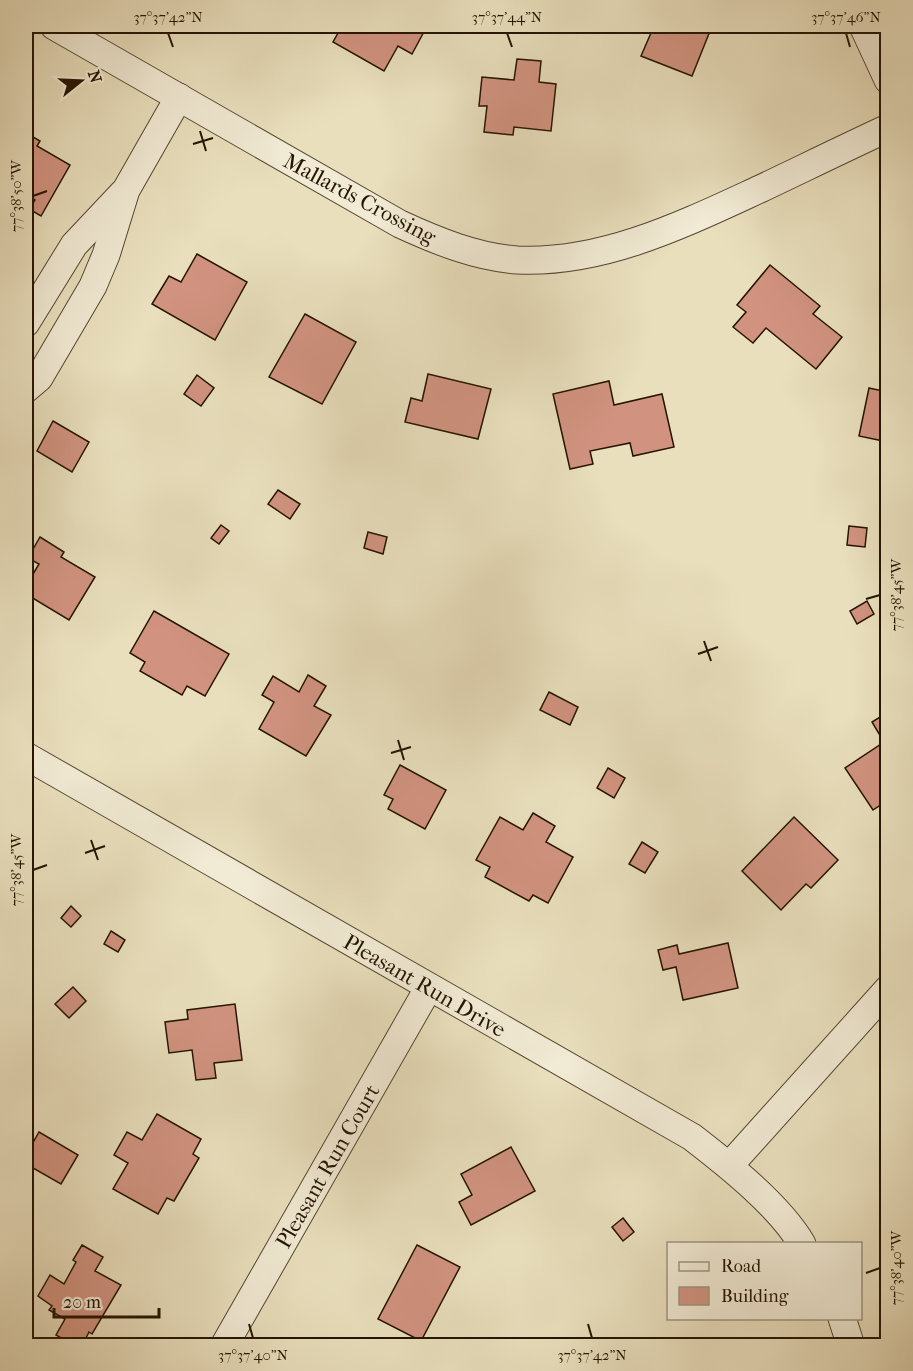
<svg xmlns="http://www.w3.org/2000/svg" width="913" height="1371" viewBox="0 0 913 1371" font-family="'IM FELL French Canon',serif">
  <style>
    .building { fill: #d19380; stroke: #241401; stroke-width: 1.5 }
    .lines { fill: none; stroke-linecap: round; stroke-linejoin: round }
    .minor-casing { stroke: #554730; stroke-width: 29 }
    .minor { stroke: #f1ead4; stroke-width: 27 }
    .ticks { fill: none; stroke: #241401; stroke-width: 2 }
    .labels { text-anchor: middle; stroke-width: 4.5; stroke-linejoin: round; paint-order: stroke }
    .street-label { font-size: 22px; fill: #241401; stroke: #f1ead4 }
    .neatline { fill: none; stroke: #241401; stroke-width: 2 }
    .ticks-label { font-size: 15px; text-anchor: middle; fill: #241401 }
  </style>
  <rect width="100%" height="100%" fill="#e9dfbd"/>
  <filter id="stains"><feTurbulence type="fractalNoise" baseFrequency=".00333" numOctaves="4"/><feColorMatrix values="0 0 0 0 .2 0 0 0 0 .09 0 0 0 0 .02 0 0 0 .5 -.17"/></filter>
  <radialGradient id="worn" r=".72"><stop offset=".6" stop-color="#630" stop-opacity="0"/><stop offset="1" stop-color="#630" stop-opacity=".3"/></radialGradient>
  <!-- building -->
  <g class="building">
    <path d="M 342,26 L 421,26 L 426,28 L 412,54 L 398,46 L 384,71 L 333,42 Z"/>
    <path d="M 654,26 L 712,26 L 692,76 L 641,56 Z"/>
    <path d="M 517,59 L 541,61 L 539,82 L 556,84 L 551,131 L 514,127 L 513,135 L 484,132 L 487,106 L 479,106 L 482,77 L 514,80 Z"/>
    <path d="M 28,134 L 40,141 L 37,146 L 70,165 L 41,216 L 29,209 L 35,200 L 26,194 L 26,138 Z"/>
    <path d="M 197,254 L 247,282 L 215,340 L 152,304 L 169,276 L 181,282 Z"/>
    <path d="M 770,265 L 820,306 L 813,314 L 842,337 L 816,369 L 766,328 L 753,343 L 733,327 L 746,312 L 737,305 Z"/>
    <path d="M 305,314 L 356,342 L 322,404 L 269,377 Z"/>
    <path d="M 428,374 L 491,389 L 478,439 L 405,422 L 411,398 L 422,401 Z"/>
    <path d="M 197,375 L 214,388 L 201,406 L 184,394 Z"/>
    <path d="M 609,381 L 614,405 L 662,394 L 674,447 L 633,456 L 630,443 L 590,451 L 593,464 L 570,469 L 553,394 Z"/>
    <path d="M 869,388 L 888,392 L 888,442 L 859,436 Z"/>
    <path d="M 53,421 L 89,442 L 72,472 L 37,451 Z"/>
    <path d="M 278,490 L 300,504 L 290,519 L 268,504 Z"/>
    <path d="M 221,525 L 229,531 L 219,544 L 211,538 Z"/>
    <path d="M 849,526 L 867,528 L 865,547 L 847,545 Z"/>
    <path d="M 368,532 L 387,537 L 383,554 L 364,548 Z"/>
    <path d="M 40,537 L 64,552 L 61,557 L 95,577 L 69,620 L 26,594 L 26,586 L 39,564 L 28,558 Z"/>
    <path d="M 867,601 L 874,614 L 857,624 L 850,611 Z"/>
    <path d="M 154,611 L 229,654 L 205,696 L 187,686 L 182,695 L 140,671 L 145,662 L 130,653 Z"/>
    <path d="M 308,675 L 326,686 L 314,706 L 331,715 L 306,756 L 259,729 L 274,702 L 262,695 L 273,676 L 299,692 Z"/>
    <path d="M 549,692 L 578,707 L 570,725 L 540,710 Z"/>
    <path d="M 888,712 L 888,800 L 873,810 L 845,768 L 884,742 L 872,722 Z"/>
    <path d="M 400,765 L 446,790 L 425,829 L 388,809 L 393,799 L 384,795 Z"/>
    <path d="M 608,768 L 625,778 L 614,798 L 597,788 Z"/>
    <path d="M 533,813 L 555,826 L 546,842 L 573,857 L 548,903 L 533,895 L 529,901 L 485,877 L 490,867 L 476,860 L 500,817 L 523,830 Z"/>
    <path d="M 794,817 L 838,860 L 811,888 L 806,884 L 781,910 L 742,871 Z"/>
    <path d="M 642,842 L 658,852 L 645,873 L 629,864 Z"/>
    <path d="M 71,906 L 81,916 L 71,927 L 61,918 Z"/>
    <path d="M 111,931 L 125,940 L 118,952 L 104,944 Z"/>
    <path d="M 728,943 L 738,988 L 683,1000 L 676,967 L 663,970 L 658,950 L 677,945 L 679,954 Z"/>
    <path d="M 26,944 L 33,950 L 26,959 Z"/>
    <path d="M 73,987 L 86,1001 L 69,1018 L 55,1004 Z"/>
    <path d="M 235,1004 L 242,1060 L 214,1063 L 216,1078 L 196,1080 L 192,1050 L 169,1053 L 165,1022 L 188,1019 L 187,1010 Z"/>
    <path d="M 157,1114 L 201,1139 L 193,1154 L 199,1158 L 174,1201 L 167,1198 L 158,1214 L 113,1189 L 128,1163 L 114,1155 L 127,1132 L 142,1140 Z"/>
    <path d="M 39,1132 L 78,1155 L 61,1184 L 26,1164 L 26,1155 Z"/>
    <path d="M 511,1147 L 535,1191 L 471,1225 L 459,1202 L 472,1195 L 461,1174 Z"/>
    <path d="M 623,1218 L 634,1232 L 623,1241 L 612,1227 Z"/>
    <path d="M 82,1245 L 103,1257 L 95,1271 L 121,1285 L 92,1334 L 89,1332 L 82,1346 L 75,1346 L 56,1335 L 65,1319 L 49,1310 L 52,1306 L 38,1296 L 50,1275 L 64,1284 L 76,1262 L 73,1260 Z"/>
    <path d="M 417,1245 L 460,1267 L 421,1341 L 378,1319 Z"/>
  </g>
  <g class="lines">
    <!-- minor casing -->
    <g class="minor-casing">
      <g id="minor">
        <path d="M 54,26 L 400,224 C 437,241 476,257 517,260 C 603,264 684,224 760,189 C 802,169 845,148 888,128"/>
        <path d="M 863,26 L 888,80"/>
        <path d="M 26,323 L 74,245 L 123,193"/>
        <path d="M 26,389 L 39,378 L 93,286 L 106,255 L 126,190 L 179,97"/>
        <path d="M 26,756 L 692,1137 C 727,1164 779,1205 802,1244"/>
        <path d="M 729,1166 L 888,989"/>
        <path d="M 842,1318 L 851,1346"/>
        <path d="M 224,1346 L 429,987"/>
      </g>
    </g>
    <!-- minor -->
    <use href="#minor" class="minor"/>
  </g>
  <!-- ticks -->
  <path class="ticks" d="M 168,33 L 173,47M 507,33 L 512,47M 846,33 L 850,47M 200,131 L 206,151M 193,144 L 213,138M 33,196 L 47,191M 866,599 L 880,595M 704,641 L 711,661M 698,654 L 718,647M 398,740 L 404,760M 391,753 L 411,747M 91,840 L 98,860M 85,853 L 105,846M 33,870 L 47,865M 866,1273 L 880,1268M 249,1324 L 253,1338M 588,1324 L 592,1338"/>
  <g class="labels">
    <!-- street labels -->
    <g class="street-label">
      <text transform="translate(360 198) rotate(28)" y="8">Mallards Crossing</text>
      <text transform="translate(425 985) rotate(30)" y="8">Pleasant Run Drive</text>
      <text transform="translate(327 1166) rotate(-60)" y="8">Pleasant Run Court</text>
    </g>
  </g>
  <!-- margin -->
  <rect width="913" height="1371" fill="none" stroke="#e9dfbd" stroke-width="66"/>
  <!-- legend -->
  <rect x="667" y="1242" width="195" height="78" fill="#f1ead4" stroke="#9f9480" stroke-width="1.5"/>
  <rect x="679" y="1262" width="30" height="9" fill="#f1ead4" stroke="#9f9480" stroke-width="1.5"/>
  <text x="721" y="1272" font-size="18" fill="#241401">Road</text>
  <rect x="679" y="1287" width="30" height="18" fill="#d19380" stroke="#9f9480" stroke-width="1.5"/>
  <text x="721" y="1302" font-size="18" fill="#241401">Building</text>
  <!-- north arrow -->
  <g transform="translate(81 81) rotate(72)" stroke="#f1ead4" stroke-width="4.5" paint-order="stroke">
  <path d="M0-4.5L10 22L0 15L-10 22Z" fill="#241401"/>
  <text y="-9" font-size="16" font-weight="bold" text-anchor="middle" fill="#241401">N</text>
  </g>
  <!-- scale -->
  <path d="M54 1308v9h105v-9" fill="none" stroke="#241401" stroke-width="3"/>
  <text x="63" y="1308" font-size="18" fill="#241401" stroke="#f1ead4" stroke-width="4.5" paint-order="stroke">20 m</text>
  <rect x="33" y="33" width="847" height="1305" class="neatline"/>
  <g class="ticks-label">
    <text x="168" y="22">37°37'42"N</text>
    <text x="507" y="22">37°37'44"N</text>
    <text x="846" y="22">37°37'46"N</text>
    <text transform="translate(16 196) rotate(-90)" y="5">77°38'50"W</text>
    <text transform="translate(896 595) rotate(-90)" y="5">77°38'45"W</text>
    <text transform="translate(16 870) rotate(-90)" y="5">77°38'45"W</text>
    <text transform="translate(896 1268) rotate(-90)" y="5">77°38'40"W</text>
    <text x="253" y="1360">37°37'40"N</text>
    <text x="592" y="1360">37°37'42"N</text>
  </g>
  <rect width="100%" height="100%" filter="url(#stains)"/>
  <rect width="100%" height="100%" fill="url(#worn)"/>
</svg>
